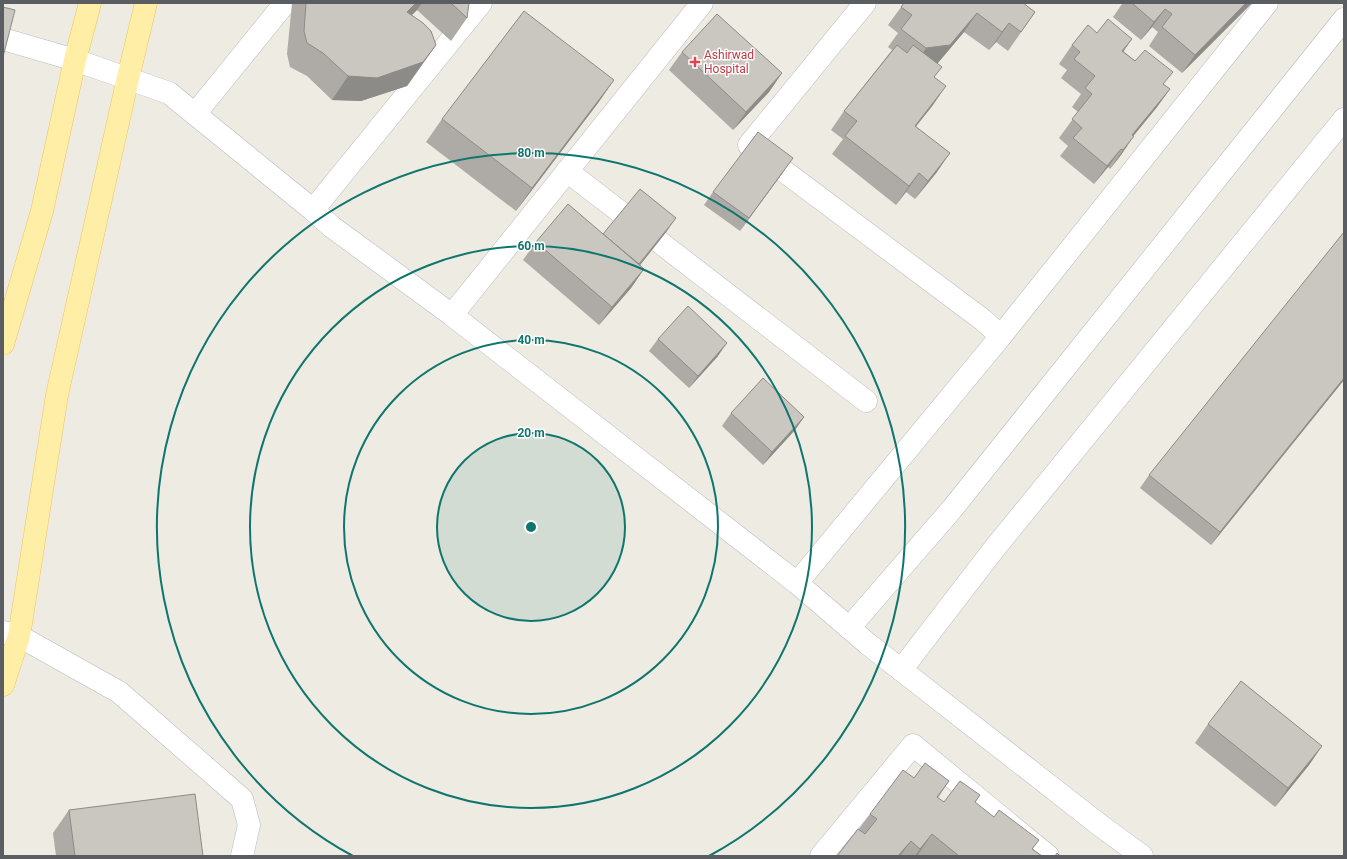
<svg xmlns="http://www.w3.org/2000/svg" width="1347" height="859" viewBox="0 0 1347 859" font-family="Roboto,sans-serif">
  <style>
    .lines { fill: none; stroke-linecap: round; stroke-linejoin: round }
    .minor-casing { stroke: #b7babf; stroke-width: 23 }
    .major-casing { stroke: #f1c458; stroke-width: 23 }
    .minor { stroke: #fff; stroke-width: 22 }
    .major { stroke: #ffefa6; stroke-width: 22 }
    .wall { fill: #aeaba6 }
    .shaded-wall { fill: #8d8b87 }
    .building { fill: #cac7c1; stroke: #8d8b87 }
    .ring { fill: none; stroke: #0f766e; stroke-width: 2 }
    .health-dot { fill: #e0444e; stroke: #fff; stroke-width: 1.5 }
    .labels { text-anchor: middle; stroke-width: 3; stroke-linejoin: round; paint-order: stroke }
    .health-label { font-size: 12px; fill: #be3a42; stroke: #fff; text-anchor: start }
    .centre { fill: #0f766e; stroke: #fff; stroke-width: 2 }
    .ring-label { font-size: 12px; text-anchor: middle; font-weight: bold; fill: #0f766e; stroke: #fff; stroke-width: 3; stroke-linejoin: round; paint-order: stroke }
  </style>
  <rect width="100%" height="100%" fill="#edebe2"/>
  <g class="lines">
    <!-- minor casing -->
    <g class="minor-casing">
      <g id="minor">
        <path d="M 3,39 L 75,60 L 169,93 L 313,210 L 332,227 L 452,315 L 797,583 L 868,644 L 1101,826 L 1142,856"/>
        <path d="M 195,114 L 285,3"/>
        <path d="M 567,171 L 866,401"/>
        <path d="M 313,210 L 481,3"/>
        <path d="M 452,315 L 702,3"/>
        <path d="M 1001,336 L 1267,3"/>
        <path d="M 797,583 L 1001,336 L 983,320 L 749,145 L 865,3"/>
        <path d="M 849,628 L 952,509 L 1344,19"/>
        <path d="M 3,632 L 19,636 L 119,692 L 242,799 L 249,825 L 242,856"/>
        <path d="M 901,670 L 994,549 L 1344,119"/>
        <path d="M 821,856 L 913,745 L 1048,856"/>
      </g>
    </g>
    <!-- major casing -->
    <g class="major-casing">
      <g id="major">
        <path d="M 3,344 L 42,211 L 75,60 L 90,3"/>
        <path d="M 3,685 L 19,636 L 57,395 L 128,78 L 146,3"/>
      </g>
    </g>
    <!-- minor -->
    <use href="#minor" class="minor"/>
    <!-- major -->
    <use href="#major" class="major"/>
  </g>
  <!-- wall -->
  <g class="wall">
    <path d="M 292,3 L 469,3 L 467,18 L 451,41 L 417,10 L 412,15 L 436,45 L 407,86 L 361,101 L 332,100 L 307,76 L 290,67 L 287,54 Z"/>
    <path d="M 904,3 L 1035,12 L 1008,51 L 996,42 L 989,50 L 964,32 L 937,64 L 935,77 L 933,105 L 916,126 L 937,172 L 915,199 L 906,192 L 896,205 L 832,154 L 843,139 L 831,130 L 844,111 L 892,50 L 888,47 L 898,33 L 888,25 Z"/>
    <path d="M 1121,3 L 1252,3 L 1182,73 L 1149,46 L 1158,32 L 1152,27 L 1141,40 L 1113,17 L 1122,4 Z"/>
    <path d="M 1097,33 L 1123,51 L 1170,89 L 1157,107 L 1133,136 L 1121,155 L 1110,169 L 1108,167 L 1094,184 L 1060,156 L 1068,146 L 1059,138 L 1078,112 L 1072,107 L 1081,94 L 1061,78 L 1067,70 L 1059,64 L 1072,45 Z"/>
    <path d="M 682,52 L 782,73 L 769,92 L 733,130 L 669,70 Z"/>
    <path d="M 614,80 L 598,103 L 516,211 L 426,142 L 442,119 Z"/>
    <path d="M 784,171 L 740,231 L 704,205 L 713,192 Z"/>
    <path d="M 667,231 L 640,265 L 644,269 L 631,288 L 599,325 L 523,260 L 536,242 L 603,234 Z"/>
    <path d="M 658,339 L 718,356 L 689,388 L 649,351 Z"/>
    <path d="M 1344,380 L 1211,545 L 1140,488 L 1149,475 Z"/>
    <path d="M 731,413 L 804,417 L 795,430 L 763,465 L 722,426 Z"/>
    <path d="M 1208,724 L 1322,746 L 1309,765 L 1275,807 L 1195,743 Z"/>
    <path d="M 914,778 L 949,781 L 938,798 L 944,802 L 980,795 L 975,803 L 1042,856 L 837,856 L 859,829 L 870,814 Z"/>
    <path d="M 69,810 L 203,856 L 56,856 L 53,833 Z"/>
  </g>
  <!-- shaded-wall -->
  <g class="shaded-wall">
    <path d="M 416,3 L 422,3 L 417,10 L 391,35 L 407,12 Z"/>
    <path d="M 1246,3 L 1252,3 L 1182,73 L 1195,55 Z"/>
    <path d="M 1165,9 L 1152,27 L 1141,40 L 1154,22 Z"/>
    <path d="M 977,13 L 964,32 L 937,64 L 913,67 L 926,48 Z"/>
    <path d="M 1009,23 L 996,42 L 989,50 L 1002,32 Z"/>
    <path d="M 1132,39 L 1119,58 L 1122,51 Z"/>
    <path d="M 436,45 L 407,86 L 361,101 L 332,100 L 348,76 Z"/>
    <path d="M 782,73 L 769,92 L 733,130 L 746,112 Z"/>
    <path d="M 614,80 L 598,103 L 516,211 L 532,188 Z"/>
    <path d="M 946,86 L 933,105 L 902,144 L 915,126 Z"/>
    <path d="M 1170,89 L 1157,107 L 1122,150 L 1132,135 Z"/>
    <path d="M 1134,136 L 1121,155 L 1110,169 L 1123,150 Z"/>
    <path d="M 1121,149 L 1108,167 L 1094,184 L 1107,166 Z"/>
    <path d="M 950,153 L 937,172 L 915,199 L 928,181 Z"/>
    <path d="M 793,158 L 784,171 L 740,231 L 749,218 Z"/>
    <path d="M 919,173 L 906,192 L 896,205 L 909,186 Z"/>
    <path d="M 676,218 L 667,231 L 629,279 L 638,266 Z"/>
    <path d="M 644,269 L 631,288 L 599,325 L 612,307 Z"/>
    <path d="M 727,343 L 718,356 L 689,388 L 698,376 Z"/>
    <path d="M 1344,378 L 1344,380 L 1211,545 L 1220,532 Z"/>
    <path d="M 804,417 L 795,430 L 763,465 L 772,452 Z"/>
    <path d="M 1322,746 L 1309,765 L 1275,807 L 1288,788 Z"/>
    <path d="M 932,834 L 917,856 L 915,856 L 920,849 Z"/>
    <path d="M 911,841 L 900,856 L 898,856 Z"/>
  </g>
  <!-- building -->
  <g class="building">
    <path d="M 306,3 L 416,3 L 407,12 L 423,23 L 431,31 L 436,45 L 423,62 L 377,78 L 348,76 L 323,53 L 307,43 L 304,31 Z"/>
    <path d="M 451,3 L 469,3 L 467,18 Z"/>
    <path d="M 904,3 L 1023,3 L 1035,12 L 1021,32 L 1009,23 L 1002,32 L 977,13 L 950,45 L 926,48 L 901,29 L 912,15 L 901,7 Z"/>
    <path d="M 1132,3 L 1246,3 L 1195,55 L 1162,27 L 1172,14 L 1165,9 L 1154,22 Z"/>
    <path d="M 3,7 L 15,10 L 3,57 Z"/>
    <path d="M 524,11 L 614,80 L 532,188 L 442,119 Z"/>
    <path d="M 717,14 L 782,73 L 746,112 L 682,52 Z"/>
    <path d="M 1108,19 L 1132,39 L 1122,51 L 1135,61 L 1145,50 L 1173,72 L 1163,84 L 1170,89 L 1132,135 L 1134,136 L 1123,150 L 1121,149 L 1107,166 L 1073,138 L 1082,128 L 1072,119 L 1092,94 L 1085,88 L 1095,76 L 1074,59 L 1080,52 L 1072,45 L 1088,25 L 1097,33 Z"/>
    <path d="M 897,45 L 907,53 L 913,45 L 942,67 L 934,77 L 946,86 L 915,126 L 950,153 L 928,181 L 919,173 L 909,186 L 845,136 L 857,121 L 844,111 Z"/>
    <path d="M 758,132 L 793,158 L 749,218 L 713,192 Z"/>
    <path d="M 640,189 L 676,218 L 639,264 L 603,234 Z"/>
    <path d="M 568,204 L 644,269 L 612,307 L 536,242 Z"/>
    <path d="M 1344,232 L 1344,378 L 1220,532 L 1149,475 Z"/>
    <path d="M 688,306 L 727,343 L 698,376 L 658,339 Z"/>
    <path d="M 763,378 L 804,417 L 772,452 L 731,413 Z"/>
    <path d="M 1241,681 L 1322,746 L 1288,788 L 1208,724 Z"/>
    <path d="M 925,763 L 949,781 L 937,797 L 944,802 L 960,781 L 980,795 L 975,802 L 994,817 L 999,810 L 1039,840 L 1032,849 L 1042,856 L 959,856 L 932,834 L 920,849 L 911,841 L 898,856 L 837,856 L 858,829 L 865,834 L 877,819 L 870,814 L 903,770 L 914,778 Z"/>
    <path d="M 195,794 L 203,856 L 75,856 L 69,810 Z"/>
    <path d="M 1057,853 L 1060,856 L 1055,856 Z"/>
  </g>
  <!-- distance rings -->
  <circle cx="531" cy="527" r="94" fill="#0f766e" fill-opacity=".12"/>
  <g class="ring">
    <circle cx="531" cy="527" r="94"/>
    <circle cx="531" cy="527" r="187"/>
    <circle cx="531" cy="527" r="281"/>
    <path d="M353 856A374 374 0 1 1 709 856"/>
  </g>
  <!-- markers -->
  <path class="health-dot" d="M693 56h4v4h4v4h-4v4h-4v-4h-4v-4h4z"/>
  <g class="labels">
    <!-- health labels -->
    <g class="health-label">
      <text x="704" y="59">Ashirwad<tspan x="704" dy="14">Hospital</tspan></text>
    </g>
  </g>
  <circle cx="531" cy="527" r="6" class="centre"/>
  <g class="ring-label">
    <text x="531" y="157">80 m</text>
    <text x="531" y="250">60 m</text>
    <text x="531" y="344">40 m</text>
    <text x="531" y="437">20 m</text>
  </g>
  <!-- border -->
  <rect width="1347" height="859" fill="none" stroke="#5a5e63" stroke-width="8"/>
</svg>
